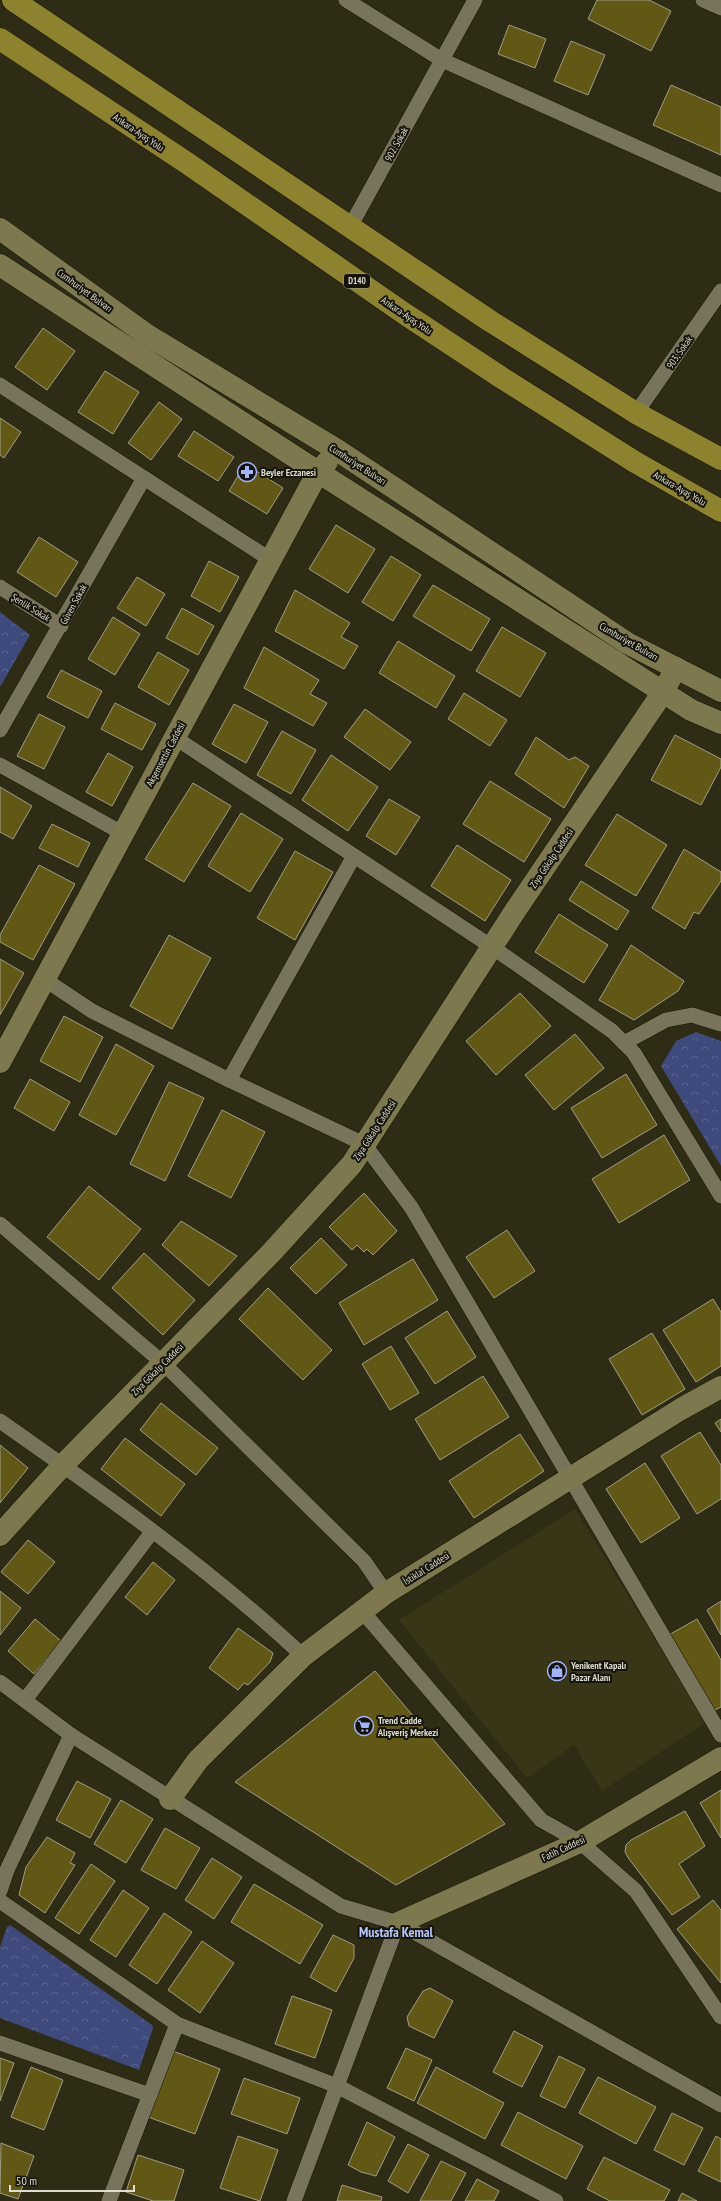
<svg xmlns="http://www.w3.org/2000/svg" width="721" height="2201" viewBox="0 0 721 2201" font-family="'PT Sans Narrow',sans-serif">
  <style>
    .built { fill: #393517 }
    .park { fill: url(#park-crowns) }
    .pitch { fill: #3f4a7c }
    .building { fill: #605814; stroke: #a09e84 }
    .lines { fill: none; stroke-linecap: round; stroke-linejoin: round }
    .street-casing { stroke: #171401; stroke-width: 16 }
    .secondary-casing { stroke: #171401; stroke-width: 23 }
    .highway-casing { stroke: #171401; stroke-width: 23 }
    .street { stroke: #77745b; stroke-width: 15 }
    .secondary { stroke: #7e784e; stroke-width: 22 }
    .highway { stroke: #8d832f; stroke-width: 22 }
    .labels { text-anchor: middle; stroke-width: 4; stroke-linejoin: round; paint-order: stroke }
    .shield { fill: #15140a; stroke: #a2a195; stroke-width: 1 }
    .shield-label { font-size: 9px; font-weight: bold; fill: #dfded0 }
    .street-label { font-size: 10px; fill: #dfded0; stroke: #15140a }
    .poi-label { font-size: 10px; font-weight: bold; fill: #dfded0; stroke: #15140a; text-anchor: start }
    .district-label { font-size: 14px; font-weight: bold; fill: #b6c5fc; stroke: #15140a }
  </style>
  <defs>
    <pattern id="park-crowns" width="20" height="18" patternUnits="userSpaceOnUse"><rect width="20" height="18" fill="#3f4a7c"/><path d="M2 6a3 3 0 1 1 6 0M12 15a3 3 0 1 1 6 0" fill="none" stroke="#5a648e"/></pattern>
  </defs>
  <rect width="100%" height="100%" fill="#2e2c15"/>
  <!-- built -->
  <path class="built" d="M 575,1509 L 706,1722 L 602,1791 L 574,1745 L 527,1778 L 399,1620 Z"/>
  <!-- park -->
  <g class="park">
    <path d="M 0,612 L 30,635 L 0,687 Z"/>
    <path d="M 696,1032 L 721,1041 L 721,1166 L 661,1066 L 676,1041 Z"/>
    <path d="M 10,1925 L 152,2025 L 153,2028 L 139,2070 L 0,2018 L 0,1947 L 7,1927 Z"/>
  </g>
  <!-- pitch -->
  <path class="pitch" d="M 113,2016 L 135,2031 L 130,2047 L 126,2049 L 102,2040 Z"/>
  <!-- building -->
  <g class="building">
    <path d="M 597,0 L 649,0 L 671,11 L 651,51 L 588,19 Z"/>
    <path d="M 509,25 L 546,39 L 535,68 L 498,54 Z"/>
    <path d="M 571,41 L 605,55 L 588,95 L 554,81 Z"/>
    <path d="M 671,85 L 721,107 L 721,155 L 653,125 Z"/>
    <path d="M 43,328 L 75,351 L 47,390 L 15,367 Z"/>
    <path d="M 105,371 L 139,392 L 113,434 L 78,412 Z"/>
    <path d="M 159,402 L 182,419 L 151,460 L 128,443 Z"/>
    <path d="M 0,418 L 21,432 L 4,458 L 0,455 Z"/>
    <path d="M 194,431 L 234,457 L 218,481 L 178,456 Z"/>
    <path d="M 245,464 L 283,488 L 267,514 L 229,491 Z"/>
    <path d="M 336,525 L 375,549 L 348,593 L 309,569 Z"/>
    <path d="M 39,537 L 78,562 L 56,597 L 17,572 Z"/>
    <path d="M 391,556 L 421,575 L 393,621 L 362,602 Z"/>
    <path d="M 209,561 L 239,577 L 220,612 L 191,596 Z"/>
    <path d="M 137,577 L 165,594 L 146,626 L 117,608 Z"/>
    <path d="M 433,585 L 490,619 L 471,651 L 413,616 Z"/>
    <path d="M 295,590 L 350,623 L 341,637 L 358,646 L 344,669 L 275,631 Z"/>
    <path d="M 182,608 L 214,626 L 198,655 L 166,638 Z"/>
    <path d="M 113,617 L 140,634 L 115,675 L 88,659 Z"/>
    <path d="M 502,627 L 546,653 L 520,697 L 476,671 Z"/>
    <path d="M 398,641 L 455,676 L 436,708 L 379,673 Z"/>
    <path d="M 264,647 L 319,680 L 310,694 L 327,703 L 313,726 L 244,688 Z"/>
    <path d="M 158,652 L 189,670 L 169,705 L 138,687 Z"/>
    <path d="M 61,670 L 102,691 L 88,718 L 47,697 Z"/>
    <path d="M 464,693 L 507,720 L 490,746 L 448,719 Z"/>
    <path d="M 115,703 L 156,724 L 142,750 L 101,729 Z"/>
    <path d="M 234,704 L 268,722 L 246,763 L 212,744 Z"/>
    <path d="M 365,709 L 411,742 L 390,770 L 344,737 Z"/>
    <path d="M 39,714 L 65,727 L 44,769 L 17,756 Z"/>
    <path d="M 282,731 L 316,750 L 291,794 L 257,775 Z"/>
    <path d="M 675,735 L 721,759 L 721,767 L 701,805 L 651,780 Z"/>
    <path d="M 536,737 L 569,760 L 575,757 L 589,766 L 564,808 L 515,774 Z"/>
    <path d="M 108,753 L 133,767 L 112,806 L 86,792 Z"/>
    <path d="M 331,755 L 378,787 L 348,831 L 302,800 Z"/>
    <path d="M 490,781 L 551,819 L 524,862 L 463,824 Z"/>
    <path d="M 193,783 L 231,806 L 184,882 L 145,859 Z"/>
    <path d="M 0,787 L 32,806 L 13,839 L 0,832 Z"/>
    <path d="M 389,799 L 420,817 L 396,855 L 366,836 Z"/>
    <path d="M 241,813 L 283,839 L 250,892 L 208,866 Z"/>
    <path d="M 617,814 L 667,845 L 636,896 L 585,865 Z"/>
    <path d="M 52,824 L 90,843 L 78,867 L 39,848 Z"/>
    <path d="M 457,845 L 511,880 L 485,921 L 431,886 Z"/>
    <path d="M 684,849 L 721,872 L 721,881 L 699,914 L 694,912 L 685,929 L 652,908 Z"/>
    <path d="M 295,851 L 333,872 L 295,940 L 257,918 Z"/>
    <path d="M 39,865 L 75,884 L 33,960 L 0,942 L 0,935 Z"/>
    <path d="M 581,881 L 629,911 L 617,930 L 569,900 Z"/>
    <path d="M 559,914 L 608,945 L 584,983 L 535,952 Z"/>
    <path d="M 169,935 L 211,958 L 172,1029 L 130,1006 Z"/>
    <path d="M 631,945 L 684,981 L 678,991 L 634,1020 L 599,1000 Z"/>
    <path d="M 0,959 L 24,973 L 0,1015 Z"/>
    <path d="M 520,993 L 551,1026 L 496,1075 L 466,1041 Z"/>
    <path d="M 64,1016 L 103,1037 L 80,1082 L 40,1061 Z"/>
    <path d="M 575,1034 L 604,1068 L 554,1110 L 525,1075 Z"/>
    <path d="M 116,1044 L 154,1066 L 116,1135 L 79,1115 Z"/>
    <path d="M 626,1074 L 657,1125 L 602,1158 L 571,1108 Z"/>
    <path d="M 30,1079 L 70,1102 L 54,1131 L 14,1108 Z"/>
    <path d="M 169,1082 L 204,1098 L 165,1181 L 130,1164 Z"/>
    <path d="M 222,1110 L 265,1132 L 231,1198 L 188,1176 Z"/>
    <path d="M 664,1135 L 690,1180 L 619,1223 L 592,1179 Z"/>
    <path d="M 89,1186 L 141,1229 L 99,1280 L 47,1237 Z"/>
    <path d="M 364,1193 L 397,1231 L 373,1255 L 367,1249 L 364,1252 L 357,1245 L 352,1250 L 329,1227 Z"/>
    <path d="M 181,1221 L 237,1256 L 209,1286 L 162,1245 Z"/>
    <path d="M 507,1230 L 535,1271 L 494,1298 L 466,1257 Z"/>
    <path d="M 321,1238 L 347,1265 L 316,1294 L 290,1268 Z"/>
    <path d="M 144,1253 L 195,1300 L 163,1335 L 112,1288 Z"/>
    <path d="M 413,1259 L 438,1300 L 364,1345 L 339,1303 Z"/>
    <path d="M 268,1288 L 332,1350 L 303,1380 L 239,1319 Z"/>
    <path d="M 713,1299 L 721,1312 L 721,1366 L 696,1382 L 663,1330 Z"/>
    <path d="M 447,1311 L 476,1357 L 435,1384 L 405,1338 Z"/>
    <path d="M 652,1333 L 685,1389 L 642,1415 L 609,1359 Z"/>
    <path d="M 391,1346 L 419,1393 L 390,1410 L 362,1364 Z"/>
    <path d="M 483,1376 L 509,1417 L 440,1460 L 415,1419 Z"/>
    <path d="M 161,1403 L 218,1448 L 196,1475 L 140,1430 Z"/>
    <path d="M 721,1419 L 721,1432 L 715,1423 Z"/>
    <path d="M 700,1432 L 721,1465 L 721,1499 L 697,1514 L 661,1456 Z"/>
    <path d="M 520,1434 L 544,1471 L 474,1518 L 449,1481 Z"/>
    <path d="M 125,1438 L 185,1484 L 161,1516 L 101,1469 Z"/>
    <path d="M 0,1445 L 28,1468 L 0,1503 Z"/>
    <path d="M 645,1463 L 680,1518 L 641,1543 L 606,1489 Z"/>
    <path d="M 28,1540 L 55,1562 L 28,1594 L 1,1572 Z"/>
    <path d="M 153,1562 L 175,1580 L 147,1615 L 125,1597 Z"/>
    <path d="M 0,1591 L 21,1608 L 0,1635 Z"/>
    <path d="M 721,1601 L 721,1635 L 707,1610 Z"/>
    <path d="M 35,1619 L 61,1641 L 34,1674 L 8,1651 Z"/>
    <path d="M 697,1619 L 721,1660 L 721,1707 L 711,1712 L 667,1636 Z"/>
    <path d="M 238,1628 L 273,1653 L 270,1662 L 248,1685 L 244,1683 L 238,1690 L 209,1668 Z"/>
    <path d="M 375,1671 L 505,1824 L 396,1885 L 235,1782 Z"/>
    <path d="M 77,1781 L 111,1799 L 90,1838 L 56,1820 Z"/>
    <path d="M 721,1790 L 721,1838 L 700,1803 Z"/>
    <path d="M 121,1800 L 153,1819 L 126,1863 L 94,1844 Z"/>
    <path d="M 685,1811 L 705,1846 L 679,1864 L 700,1897 L 672,1915 L 629,1859 L 625,1852 L 626,1845 L 631,1840 Z"/>
    <path d="M 165,1828 L 200,1848 L 176,1889 L 141,1870 Z"/>
    <path d="M 47,1837 L 75,1853 L 70,1863 L 75,1865 L 45,1913 L 19,1895 L 26,1867 Z"/>
    <path d="M 212,1858 L 242,1877 L 214,1919 L 185,1900 Z"/>
    <path d="M 91,1864 L 115,1881 L 79,1934 L 55,1918 Z"/>
    <path d="M 254,1884 L 323,1925 L 300,1964 L 231,1922 Z"/>
    <path d="M 123,1890 L 149,1908 L 116,1957 L 90,1940 Z"/>
    <path d="M 713,1900 L 721,1910 L 721,1983 L 677,1929 Z"/>
    <path d="M 164,1913 L 192,1932 L 157,1984 L 129,1965 Z"/>
    <path d="M 333,1935 L 354,1945 L 354,1958 L 336,1992 L 310,1977 Z"/>
    <path d="M 202,1941 L 234,1963 L 200,2013 L 168,1990 Z"/>
    <path d="M 430,1988 L 453,2001 L 434,2038 L 409,2026 L 407,2017 L 423,1991 Z"/>
    <path d="M 292,1996 L 332,2010 L 315,2058 L 275,2044 Z"/>
    <path d="M 514,2031 L 543,2046 L 522,2087 L 493,2072 Z"/>
    <path d="M 406,2048 L 432,2060 L 414,2101 L 387,2088 Z"/>
    <path d="M 173,2051 L 220,2069 L 195,2134 L 148,2117 Z"/>
    <path d="M 559,2056 L 585,2069 L 565,2108 L 540,2096 Z"/>
    <path d="M 0,2058 L 14,2063 L 0,2101 Z"/>
    <path d="M 31,2067 L 63,2080 L 44,2130 L 11,2117 Z"/>
    <path d="M 436,2067 L 504,2103 L 485,2139 L 417,2103 Z"/>
    <path d="M 598,2077 L 656,2107 L 636,2144 L 579,2113 Z"/>
    <path d="M 244,2078 L 300,2098 L 287,2134 L 231,2114 Z"/>
    <path d="M 518,2112 L 583,2146 L 566,2179 L 501,2145 Z"/>
    <path d="M 672,2113 L 703,2128 L 684,2165 L 654,2150 Z"/>
    <path d="M 367,2122 L 395,2137 L 376,2176 L 361,2172 L 348,2165 Z"/>
    <path d="M 238,2136 L 278,2150 L 260,2201 L 220,2188 Z"/>
    <path d="M 716,2136 L 721,2139 L 721,2182 L 698,2171 Z"/>
    <path d="M 1,2143 L 34,2156 L 18,2199 L 0,2193 Z"/>
    <path d="M 408,2144 L 429,2155 L 408,2193 L 388,2181 Z"/>
    <path d="M 138,2155 L 184,2170 L 174,2201 L 153,2201 L 126,2192 Z"/>
    <path d="M 604,2157 L 670,2190 L 664,2201 L 610,2201 L 587,2189 Z"/>
    <path d="M 441,2161 L 466,2173 L 451,2201 L 420,2201 Z"/>
    <path d="M 477,2179 L 499,2191 L 494,2201 L 465,2201 Z"/>
    <path d="M 342,2185 L 382,2197 L 381,2201 L 337,2201 Z"/>
    <path d="M 682,2193 L 697,2201 L 678,2201 Z"/>
  </g>
  <g class="lines">
    <!-- street casing -->
    <g class="street-casing">
      <g id="street">
        <path d="M 346,0 L 442,60 L 721,185"/>
        <path d="M 703,0 L 721,8"/>
        <path d="M 350,227 L 475,0"/>
        <path d="M 0,385 L 271,560"/>
        <path d="M 636,413 L 721,291"/>
        <path d="M 0,587 L 61,626"/>
        <path d="M 0,730 L 144,478"/>
        <path d="M 174,737 L 492,947 L 612,1031 L 634,1053 L 721,1196"/>
        <path d="M 0,765 L 122,833"/>
        <path d="M 44,979 L 92,1011 L 229,1080 L 364,1144 L 411,1207 L 721,1735"/>
        <path d="M 624,1043 L 666,1020 L 692,1015 L 721,1024"/>
        <path d="M 229,1080 L 354,856"/>
        <path d="M 0,1224 L 163,1363 L 364,1561 L 386,1593"/>
        <path d="M 0,1421 C 104,1494 210,1569 303,1656"/>
        <path d="M 362,1611 L 541,1820 L 580,1842 L 636,1891 L 721,2017"/>
        <path d="M 0,1682 L 71,1735 L 341,1906 L 398,1923 L 721,2105"/>
        <path d="M 25,1700 L 152,1532"/>
        <path d="M 0,1891 L 7,1870 L 71,1735"/>
        <path d="M 0,1901 L 177,2024 L 337,2086 L 556,2201"/>
        <path d="M 0,2043 L 150,2095"/>
        <path d="M 109,2201 L 177,2024"/>
        <path d="M 294,2201 L 398,1923"/>
      </g>
    </g>
    <!-- secondary casing -->
    <g class="secondary-casing">
      <g id="secondary">
        <path d="M 0,229 L 147,335 L 337,450 L 627,643 L 721,691"/>
        <path d="M 0,265 L 318,472 L 691,710 L 721,723"/>
        <path d="M 0,1062 L 318,472 L 327,462"/>
        <path d="M 0,1535 L 63,1465 L 270,1254 L 352,1164 L 515,911 L 663,692 L 676,668"/>
        <path d="M 170,1799 L 198,1760 L 303,1656 L 386,1593 L 681,1409 L 721,1387"/>
        <path d="M 398,1923 L 580,1842 L 721,1758"/>
      </g>
    </g>
    <!-- highway casing -->
    <g class="highway-casing">
      <g id="highway">
        <path d="M 13,0 L 490,321 L 636,413 L 721,459"/>
        <path d="M 0,39 L 187,163 L 405,314 L 499,376 L 635,462 L 721,511"/>
      </g>
    </g>
    <!-- street -->
    <use href="#street" class="street"/>
    <!-- secondary -->
    <use href="#secondary" class="secondary"/>
    <!-- highway -->
    <use href="#highway" class="highway"/>
  </g>
  <!-- icons -->
  <defs>
    <g id="pharmacy-ring" transform="scale(1)"><circle r="9.5" fill="#15140a" stroke="#a1b3fd" stroke-width="1.5"/><path d="M-2-6h4v4h4v4h-4v4h-4v-4h-4v-4h4Z" fill="#a1b3fd"/></g>
    <g id="shop-ring" transform="scale(1)"><circle r="9.5" fill="#15140a" stroke="#a1b3fd" stroke-width="1.5"/><path d="M-5-2.5h2.3a2.7 3.5 0 0 1 5.4 0H5L5.5 6h-11ZM-1.5-2.5h3a1.5 2.3 0 0 0-3 0Z" fill="#a1b3fd"/></g>
    <g id="supermarket-ring" transform="scale(1)"><circle r="9.5" fill="#15140a" stroke="#a1b3fd" stroke-width="1.5"/><path d="M-6-5.5h2.5l.6 2H6L4.5 2H-2.5L-4.4-4H-6ZM-1.5 3.2a1.3 1.3 0 1 0 .1 0ZM3 3.2a1.3 1.3 0 1 0 .1 0Z" fill="#a1b3fd"/></g>
  </defs>
  <g fill-rule="evenodd">
    <use href="#pharmacy-ring" x="247" y="472"/>
    <use href="#shop-ring" x="557" y="1671"/>
    <use href="#supermarket-ring" x="364" y="1726"/>
  </g>
  <g class="labels">
    <!-- shield labels -->
    <rect class="shield" x="344" y="274" width="26" height="14" rx="3"/>
    <g class="shield-label">
      <text x="357" y="284">D140</text>
    </g>
    <!-- street labels -->
    <g class="street-label">
      <text transform="translate(139 132) rotate(34)" y="4">Ankara-Ayaş Yolu</text>
      <text transform="translate(396 144) rotate(-61)" y="4">902. Sokak</text>
      <text transform="translate(85 290) rotate(36)" y="4">Cumhuriyet Bulvarı</text>
      <text transform="translate(407 315) rotate(34)" y="4">Ankara-Ayaş Yolu</text>
      <text transform="translate(679 352) rotate(-55)" y="4">903. Sokak</text>
      <text transform="translate(358 464) rotate(33)" y="4">Cumhuriyet Bulvarı</text>
      <text transform="translate(680 488) rotate(30)" y="4">Ankara-Ayaş Yolu</text>
      <text transform="translate(73 604) rotate(-61)" y="4">Güven Sokak</text>
      <text transform="translate(31 607) rotate(32)" y="4">Şenlik Sokak</text>
      <text transform="translate(629 641) rotate(30)" y="4">Cumhuriyet Bulvarı</text>
      <text transform="translate(165 754) rotate(-62)" y="4">Akşemsettin Caddesi</text>
      <text transform="translate(551 858) rotate(-56)" y="4">Ziya Gökalp Caddesi</text>
      <text transform="translate(374 1130) rotate(-57)" y="4">Ziya Gökalp Caddesi</text>
      <text transform="translate(157 1369) rotate(-45)" y="4">Ziya Gökalp Caddesi</text>
      <text transform="translate(426 1568) rotate(-32)" y="4">İstiklal Caddesi</text>
      <text transform="translate(563 1848) rotate(-25)" y="4">Fatih Caddesi</text>
    </g>
    <!-- poi labels -->
    <g class="poi-label">
      <text x="261" y="476">Beyler Eczanesi</text>
      <text x="571" y="1669">Yenikent Kapalı<tspan x="571" dy="12">Pazar Alanı</tspan></text>
      <text x="378" y="1724">Trend Cadde<tspan x="378" dy="12">Alışveriş Merkezi</tspan></text>
    </g>
    <!-- district labels -->
    <g class="district-label">
      <text x="396" y="1937">Mustafa Kemal</text>
    </g>
  </g>
  <!-- scale -->
  <path d="M10 2185v6h124v-6" fill="none" stroke="#dfded0" stroke-width="2"/>
  <text x="16" y="2185" font-size="12" fill="#dfded0" stroke="#15140a" stroke-width="3" paint-order="stroke">50 m</text>
</svg>
